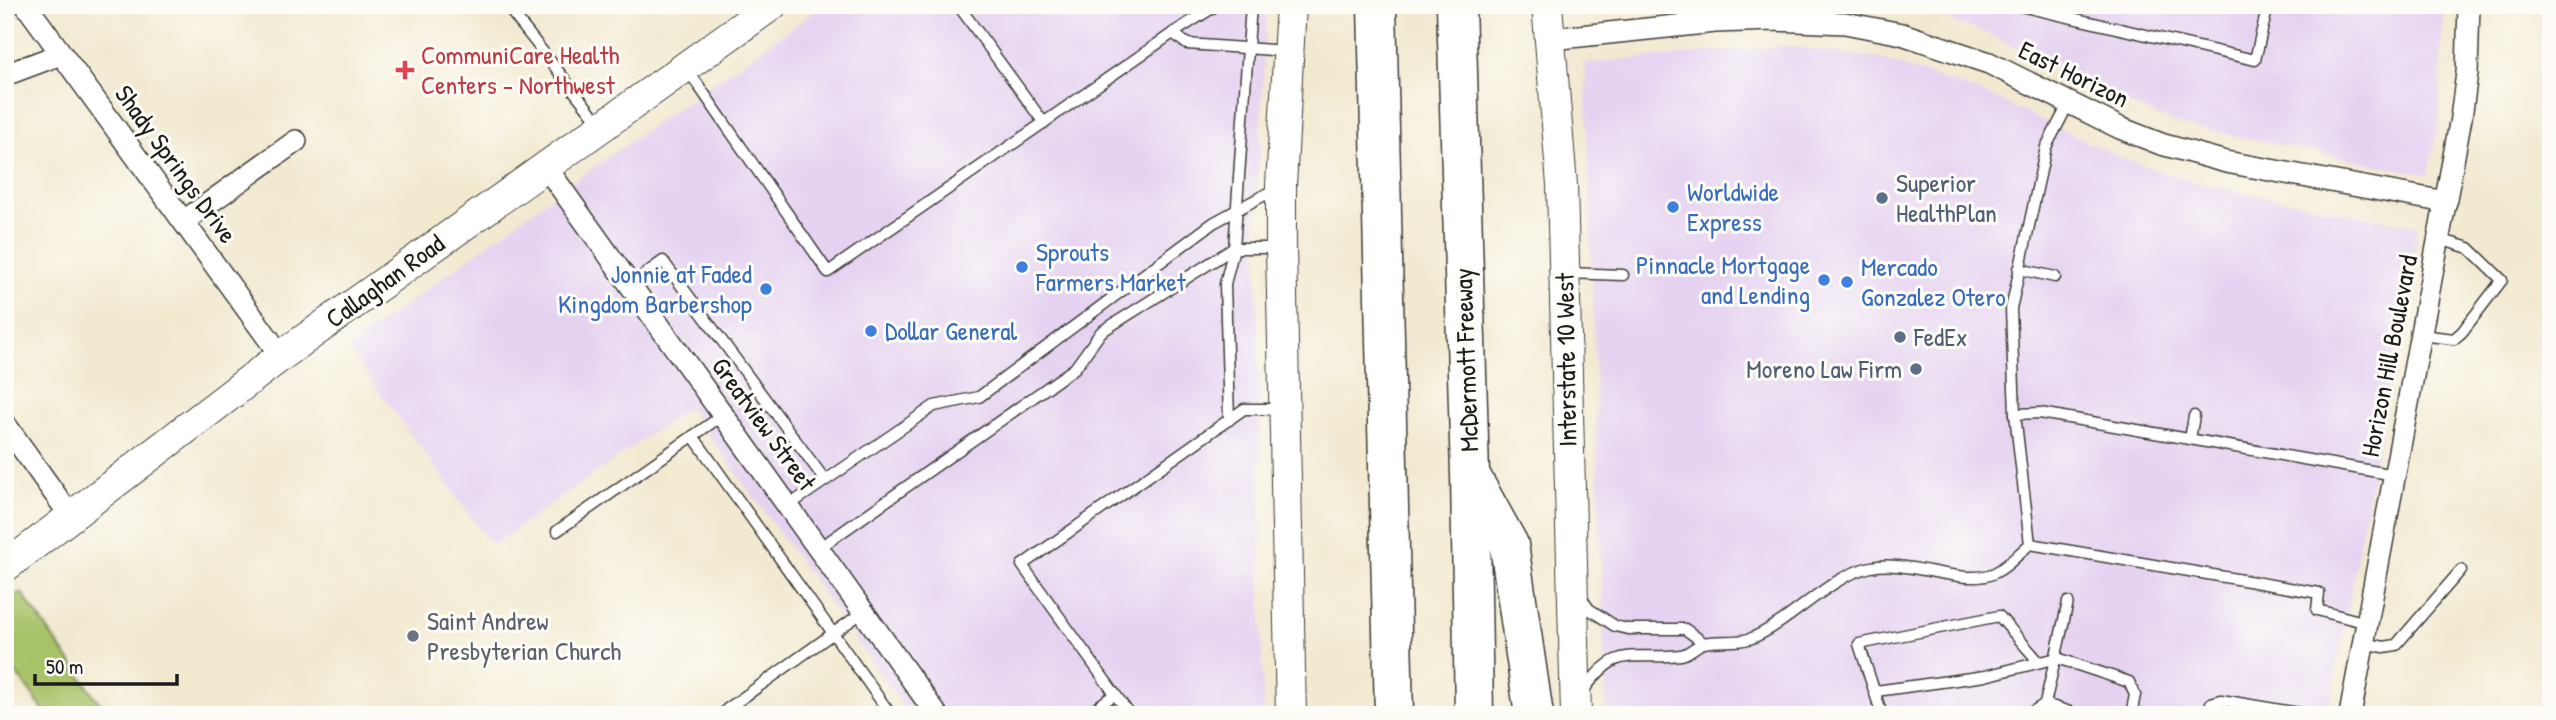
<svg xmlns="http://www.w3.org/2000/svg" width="2556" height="720" viewBox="0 0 2556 720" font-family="'Patrick Hand',sans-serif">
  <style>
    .built { fill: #e5d3f1 }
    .green { fill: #a7c268; stroke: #626f42; stroke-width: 2 }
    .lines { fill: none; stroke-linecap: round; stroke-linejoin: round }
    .service-casing { stroke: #3c3b37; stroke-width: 13 }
    .minor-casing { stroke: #3c3b37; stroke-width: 24 }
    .secondary-casing { stroke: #3c3b37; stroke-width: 32 }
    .motorway-casing { stroke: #3c3b37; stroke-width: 41 }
    .service { stroke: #fff; stroke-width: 10 }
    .minor { stroke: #fff; stroke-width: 21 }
    .secondary { stroke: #fff; stroke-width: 30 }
    .motorway { stroke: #fff; stroke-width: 38 }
    .health-dot { fill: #e0444e; stroke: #fdfcf7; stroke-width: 2.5 }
    .service-dot { fill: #5c6f8a; stroke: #fdfcf7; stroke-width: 2.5 }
    .shop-dot { fill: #3f7fe0; stroke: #fdfcf7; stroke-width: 2.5 }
    .worship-dot { fill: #6b7280; stroke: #fdfcf7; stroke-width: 2.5 }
    .labels { text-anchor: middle; stroke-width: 6; stroke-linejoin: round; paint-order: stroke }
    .health-label { font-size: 26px; fill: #be3a42; stroke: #fdfcf7; text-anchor: start }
    .street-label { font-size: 26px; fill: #1c1c1c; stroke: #fdfcf7 }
    .service-label { font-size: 26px; fill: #4e5e75; stroke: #fdfcf7; text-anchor: start }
    .shop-label { font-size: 26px; fill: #366cbe; stroke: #fdfcf7; text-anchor: start }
    .worship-label { font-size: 26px; fill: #5b616d; stroke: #fdfcf7; text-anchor: start }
  </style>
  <rect width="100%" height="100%" fill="#fdfcf7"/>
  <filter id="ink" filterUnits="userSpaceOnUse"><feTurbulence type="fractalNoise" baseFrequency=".0143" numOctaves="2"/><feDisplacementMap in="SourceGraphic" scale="14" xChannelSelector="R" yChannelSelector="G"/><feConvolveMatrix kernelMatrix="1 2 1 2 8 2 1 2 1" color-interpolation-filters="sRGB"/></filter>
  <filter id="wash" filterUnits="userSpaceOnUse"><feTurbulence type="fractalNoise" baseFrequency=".00686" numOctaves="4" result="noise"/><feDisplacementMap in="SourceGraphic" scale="28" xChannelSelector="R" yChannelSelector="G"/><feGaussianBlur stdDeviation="1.57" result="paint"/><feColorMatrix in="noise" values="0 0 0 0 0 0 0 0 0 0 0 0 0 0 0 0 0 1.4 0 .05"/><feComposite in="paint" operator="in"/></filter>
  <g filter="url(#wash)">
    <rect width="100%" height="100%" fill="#f2e9d0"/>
    <!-- built -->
    <g class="built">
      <path d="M 824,5 L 1267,5 L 1256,209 L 1263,715 L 910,715 L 689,407 L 492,546 L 348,348 L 543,203 Z"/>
      <path d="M 1892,5 L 2443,5 L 2439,122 L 2428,175 L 2178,124 L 2110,96 L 1986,33 L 1918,9 Z"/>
      <path d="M 1786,46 L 1881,59 L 1988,95 L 2125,159 L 2193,182 L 2418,227 L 2328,715 L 1606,715 L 1585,63 Z"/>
    </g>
    <!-- green -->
    <path class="green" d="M 21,592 L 108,715 L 47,715 L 5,658 L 5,602 Z"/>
  </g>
  <g filter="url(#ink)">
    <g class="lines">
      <!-- service casing -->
      <g class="service-casing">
        <g id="service">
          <path d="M 506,5 L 600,124"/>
          <path d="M 958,5 L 1044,123"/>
          <path d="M 2016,5 L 2255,60 L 2268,5"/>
          <path d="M 1173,33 L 1187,44 L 1286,51"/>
          <path d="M 687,69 L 828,272 L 1173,33 L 1217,5"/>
          <path d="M 2019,269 L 2055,277"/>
          <path d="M 1566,273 L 1623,275"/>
          <path d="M 630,285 L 663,261 L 825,480"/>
          <path d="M 2421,335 L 2454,339 L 2462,332 L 2502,280 L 2469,248 L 2439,239"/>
          <path d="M 2015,414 L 2040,413 L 2395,475"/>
          <path d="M 1229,420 L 1225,284 L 1234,248 L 1251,5"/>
          <path d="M 693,436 L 891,715"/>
          <path d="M 2190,439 L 2194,416"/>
          <path d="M 788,506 L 934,406 L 979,397 L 1213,223 L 1279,187"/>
          <path d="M 557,531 L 723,415"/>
          <path d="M 2030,544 L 2015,414 L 2011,309 L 2046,147 L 2069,103"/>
          <path d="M 2030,544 L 2319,593 L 2317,610 L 2367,623"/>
          <path d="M 818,549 L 1075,368 L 1101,332 L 1234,248 L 1278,248"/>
          <path d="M 1580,596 L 1589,609 L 1615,626 L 1628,629 L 1685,629 L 1704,643"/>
          <path d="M 2363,643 L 2384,647 L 2396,645 L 2461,570"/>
          <path d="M 1583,691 C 1619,642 1629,661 1681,655 C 1689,654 1696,645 1704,643 C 1720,639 1736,644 1752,638 C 1792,621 1831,575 1871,567 C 1907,559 1962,586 1992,574 C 2006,569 2019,553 2030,544"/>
          <path d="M 1876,691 L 1985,676 L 2057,658 L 2129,682 L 2135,695 L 2131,715"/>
          <path d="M 2045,704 L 2079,715"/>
          <path d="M 723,715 L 727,709 L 863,612"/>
          <path d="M 1087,715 L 1115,694"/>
          <path d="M 1130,715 L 1022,565 L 1244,409 L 1281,409"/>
          <path d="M 1882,715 L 1859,644 L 1999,616 L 2039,662"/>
          <path d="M 2027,715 L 2045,704 L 2068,602"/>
          <path d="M 2208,715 L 2211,703 L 2221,700 L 2311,715"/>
        </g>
      </g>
      <!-- minor casing -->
      <g class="minor-casing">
        <g id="minor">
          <path d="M 26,5 L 281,356"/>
          <path d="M 1551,39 L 1715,22 L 1773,20 L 1845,23 L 1902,34 L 1989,63 L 2120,128 L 2161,144 L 2226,162 L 2446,202"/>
          <path d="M 5,75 L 61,54"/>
          <path d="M 546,167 L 937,715"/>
          <path d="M 184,221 L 296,141"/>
          <path d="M 5,424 L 72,518"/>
          <path d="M 2350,715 L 2461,118 L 2467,73 L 2469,5"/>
        </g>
      </g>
      <!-- secondary casing -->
      <g class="secondary-casing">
        <g id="secondary">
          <path d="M 1547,5 L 1562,185 L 1576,715"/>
          <path d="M 5,567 L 281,356 L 772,5"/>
          <path d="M 1291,715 L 1281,248 L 1281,186 L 1291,5"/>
        </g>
      </g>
      <!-- motorway casing -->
      <g class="motorway-casing">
        <g id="motorway">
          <path d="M 1377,5 L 1394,715"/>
          <path d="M 1456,5 L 1470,474 L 1474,715"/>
          <path d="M 1471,476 L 1509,545 L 1534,715"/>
        </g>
      </g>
      <!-- service -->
      <use href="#service" class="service"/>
      <!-- minor -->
      <use href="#minor" class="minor"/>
      <!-- secondary -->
      <use href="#secondary" class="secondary"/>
      <!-- motorway -->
      <use href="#motorway" class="motorway"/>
    </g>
  </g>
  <!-- markers -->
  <path class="health-dot" d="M401.5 59.5h7v7h7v7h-7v7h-7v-7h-7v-7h7z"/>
  <g class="service-dot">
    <circle cx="1882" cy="198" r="7"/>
    <circle cx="1900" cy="337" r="7"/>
    <circle cx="1916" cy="369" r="7"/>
  </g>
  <g class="shop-dot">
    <circle cx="1673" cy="207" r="7"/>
    <circle cx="1022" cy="267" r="7"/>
    <circle cx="1824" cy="280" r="7"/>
    <circle cx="1847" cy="282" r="7"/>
    <circle cx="766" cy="289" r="7"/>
    <circle cx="871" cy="331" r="7"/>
  </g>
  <circle class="worship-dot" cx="413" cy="636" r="7"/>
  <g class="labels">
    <!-- health labels -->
    <g class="health-label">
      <text x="421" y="64">CommuniCare Health<tspan x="421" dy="30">Centers - Northwest</tspan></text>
    </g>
    <!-- street labels -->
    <g class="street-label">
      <text transform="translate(2074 74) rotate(26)" y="9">East Horizon</text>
      <text transform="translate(176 164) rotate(54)" y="9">Shady Springs Drive</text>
      <text transform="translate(385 281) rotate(-36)" y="9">Callaghan Road</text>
      <text transform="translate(2389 356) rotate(-79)" y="9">Horizon Hill Boulevard</text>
      <text transform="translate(1466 360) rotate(-92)" y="9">McDermott Freeway</text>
      <text transform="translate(1566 360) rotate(-91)" y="9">Interstate 10 West</text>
      <text transform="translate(764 424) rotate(54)" y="9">Greatview Street</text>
    </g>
    <!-- service labels -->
    <g class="service-label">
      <text x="1896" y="192">Superior<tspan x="1896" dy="30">HealthPlan</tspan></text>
      <text x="1914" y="346">FedEx</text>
      <text x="1902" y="378" text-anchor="end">Moreno Law Firm</text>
    </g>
    <!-- shop labels -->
    <g class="shop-label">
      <text x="1687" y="201">Worldwide<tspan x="1687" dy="30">Express</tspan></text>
      <text x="1036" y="261">Sprouts<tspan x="1036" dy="30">Farmers Market</tspan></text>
      <text x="1810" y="274" text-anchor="end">Pinnacle Mortgage<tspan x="1810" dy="30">and Lending</tspan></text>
      <text x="1861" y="276">Mercado<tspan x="1861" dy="30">Gonzalez Otero</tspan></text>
      <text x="752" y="283" text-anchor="end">Jonnie at Faded<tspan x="752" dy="30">Kingdom Barbershop</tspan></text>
      <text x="885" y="340">Dollar General</text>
    </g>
    <!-- worship labels -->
    <g class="worship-label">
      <text x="427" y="630">Saint Andrew<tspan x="427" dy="30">Presbyterian Church</tspan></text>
    </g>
  </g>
  <!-- margin -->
  <rect width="2556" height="720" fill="none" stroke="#fdfcf7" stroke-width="28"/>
  <!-- scale -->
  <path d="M35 674v10h142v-10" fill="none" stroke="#1c1c1c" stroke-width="3.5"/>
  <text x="46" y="674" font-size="21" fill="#1c1c1c" stroke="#fdfcf7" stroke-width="5" paint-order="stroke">50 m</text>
</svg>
